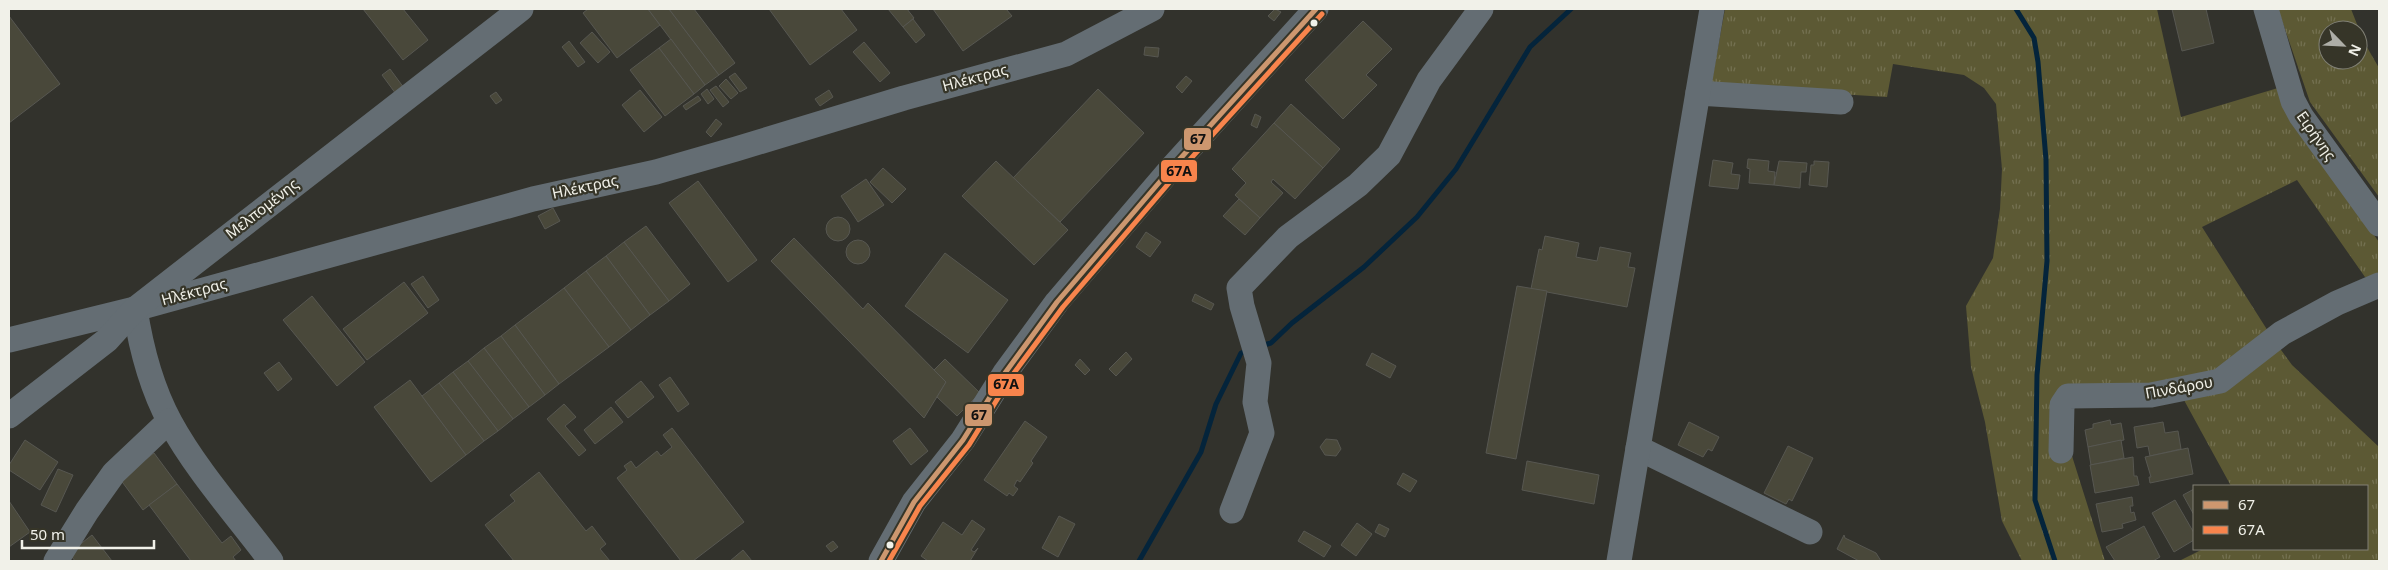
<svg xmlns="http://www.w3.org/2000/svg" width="2388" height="570" viewBox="0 0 2388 570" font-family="'Noto Sans',sans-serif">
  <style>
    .grass { fill: url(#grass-tufts); fill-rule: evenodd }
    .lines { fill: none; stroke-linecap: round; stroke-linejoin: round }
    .stream { stroke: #04243b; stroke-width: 5 }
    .building { fill: #49483a; stroke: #575751 }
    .minor { stroke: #646d73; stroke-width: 25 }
    .bus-1-casing { stroke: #363528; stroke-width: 9 }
    .bus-2-casing { stroke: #363528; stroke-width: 9 }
    .bus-1 { stroke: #cd976f; stroke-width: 5 }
    .bus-2 { stroke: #f8844c; stroke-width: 5 }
    .bus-dot { fill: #f1f1e9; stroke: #363528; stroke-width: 2 }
    .labels { text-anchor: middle; stroke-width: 4.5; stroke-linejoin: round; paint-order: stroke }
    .street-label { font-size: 15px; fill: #f1f1e9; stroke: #363528 }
    .line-badge { stroke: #363528; stroke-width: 2 }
    .pale-badge-label { font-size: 14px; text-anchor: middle; font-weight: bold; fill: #111 }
  </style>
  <defs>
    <pattern id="grass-tufts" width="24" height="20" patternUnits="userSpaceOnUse" patternTransform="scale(1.25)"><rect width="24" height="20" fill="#5c5934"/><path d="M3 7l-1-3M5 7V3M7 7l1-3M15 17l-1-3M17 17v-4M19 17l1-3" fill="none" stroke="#747151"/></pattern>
  </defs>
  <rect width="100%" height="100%" fill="#32322c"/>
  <!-- grass -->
  <g class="grass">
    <path d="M 1725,9 L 2157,9 L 2181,117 L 2278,88 L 2330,174 L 2379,242 L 2379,276 L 2365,277 L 2297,180 L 2202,227 L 2273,339 L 2292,365 L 2379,447 L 2379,561 L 2179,561 L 2203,549 L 2367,549 L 2367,486 L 2231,486 L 2173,380 L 2149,387 L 2062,390 L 2058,454 L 2072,456 L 2105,561 L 2022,561 L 2002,521 L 1985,422 L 1971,367 L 1966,306 L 1993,258 L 2000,209 L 2002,169 L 1996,104 L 1984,88 L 1964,75 L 1893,64 L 1887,97 L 1711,86 Z"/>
    <path d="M 2278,9 L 2351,9 L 2364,42 L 2379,68 L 2379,197 L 2310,102 ZM 2328,30 L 2358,30 L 2358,60 L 2328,60 Z"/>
  </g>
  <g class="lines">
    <!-- stream -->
    <g class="stream">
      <path d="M 2016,9 L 2034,38 L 2038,62 L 2046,160 L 2047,261 L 2037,375 L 2035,500 L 2055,561"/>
      <path d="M 1260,346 L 1271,343 L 1292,323 L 1364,267 L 1417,217 L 1456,169 L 1530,47 L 1571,9"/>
      <path d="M 1139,561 L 1201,452 L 1216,404 L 1241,353 L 1247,351"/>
    </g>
  </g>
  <!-- building -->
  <g class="building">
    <path d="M 363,9 L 403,9 L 428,40 L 403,60 Z"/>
    <path d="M 588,9 L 648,9 L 660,25 L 617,58 L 583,13 Z"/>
    <path d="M 648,9 L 669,9 L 719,75 L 705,85 Z"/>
    <path d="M 669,9 L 694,9 L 735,63 L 719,75 Z"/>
    <path d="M 769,9 L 841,9 L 857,30 L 810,65 Z"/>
    <path d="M 888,9 L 907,9 L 914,18 L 903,27 Z"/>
    <path d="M 933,9 L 1006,9 L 1012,16 L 963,51 Z"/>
    <path d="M 1275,9 L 1281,12 L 1274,21 L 1268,16 Z"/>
    <path d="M 2172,9 L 2206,9 L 2214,43 L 2182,51 Z"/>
    <path d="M 9,16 L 60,84 L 9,123 Z"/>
    <path d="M 913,19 L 925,35 L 916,43 L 903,27 Z"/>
    <path d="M 1363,21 L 1392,49 L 1366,75 L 1377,85 L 1343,119 L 1305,80 Z"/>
    <path d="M 592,32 L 610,52 L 598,63 L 580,43 Z"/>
    <path d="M 671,39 L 705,85 L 694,94 L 659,48 Z"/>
    <path d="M 569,41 L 585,62 L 578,67 L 562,47 Z"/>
    <path d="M 864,42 L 890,73 L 880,82 L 853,52 Z"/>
    <path d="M 1145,47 L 1159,48 L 1158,57 L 1144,55 Z"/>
    <path d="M 659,48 L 694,94 L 665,116 L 630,70 Z"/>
    <path d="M 390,69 L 404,88 L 396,94 L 382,75 Z"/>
    <path d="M 735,73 L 747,88 L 740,92 L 729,77 Z"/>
    <path d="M 1186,76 L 1192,81 L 1182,93 L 1176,87 Z"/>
    <path d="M 726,79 L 738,93 L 731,99 L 719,86 Z"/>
    <path d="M 716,86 L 729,102 L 723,107 L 710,90 Z"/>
    <path d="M 707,89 L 714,99 L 708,104 L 701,94 Z"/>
    <path d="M 1098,89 L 1144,133 L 1060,222 L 1013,178 Z"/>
    <path d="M 640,90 L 662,117 L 644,132 L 622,105 Z"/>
    <path d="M 829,90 L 833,97 L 820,106 L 815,99 Z"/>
    <path d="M 496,92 L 502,100 L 496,104 L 490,96 Z"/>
    <path d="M 698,96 L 701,100 L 686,110 L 683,106 Z"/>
    <path d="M 1291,104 L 1340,149 L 1323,168 L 1274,123 Z"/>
    <path d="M 1255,114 L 1261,117 L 1257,128 L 1251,125 Z"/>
    <path d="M 716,119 L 722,124 L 711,137 L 706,132 Z"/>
    <path d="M 1274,123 L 1323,168 L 1295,199 L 1273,179 L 1271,182 L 1283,193 L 1260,218 L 1235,195 L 1246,183 L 1232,169 Z"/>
    <path d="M 1748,159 L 1769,161 L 1768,171 L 1775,172 L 1774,185 L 1749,183 L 1750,169 L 1747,168 Z"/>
    <path d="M 1713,160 L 1733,163 L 1731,174 L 1740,175 L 1738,189 L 1709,186 Z"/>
    <path d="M 996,161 L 1068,230 L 1034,265 L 962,196 Z"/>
    <path d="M 1779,161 L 1807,163 L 1806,172 L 1801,172 L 1800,188 L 1774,185 Z"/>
    <path d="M 1814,161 L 1829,162 L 1827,187 L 1809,185 L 1811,165 L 1814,165 Z"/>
    <path d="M 883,168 L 906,189 L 892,203 L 870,182 Z"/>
    <path d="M 866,179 L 884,205 L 858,222 L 841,196 Z"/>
    <path d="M 698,181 L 757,260 L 728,282 L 669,203 Z"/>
    <path d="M 1239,199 L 1260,218 L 1245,235 L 1223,216 Z"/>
    <path d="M 553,208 L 560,221 L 545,229 L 538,216 Z"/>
    <circle cx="838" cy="229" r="12"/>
    <path d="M 646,226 L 690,284 L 669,301 L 624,242 Z"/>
    <path d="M 1146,232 L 1161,242 L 1150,257 L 1136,247 Z"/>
    <path d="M 1545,236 L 1579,243 L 1576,257 L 1581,258 L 1597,261 L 1600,247 L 1631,253 L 1628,267 L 1635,268 L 1627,307 L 1531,289 L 1539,249 L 1542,250 Z"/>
    <path d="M 794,238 L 863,309 L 868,303 L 946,382 L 924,418 L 771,261 Z"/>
    <circle cx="858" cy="252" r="12"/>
    <path d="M 624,242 L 669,301 L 650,315 L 606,256 Z"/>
    <path d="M 945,253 L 1008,300 L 968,353 L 905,306 Z"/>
    <path d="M 606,256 L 650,315 L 631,330 L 586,271 Z"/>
    <path d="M 586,271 L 631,330 L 609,347 L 564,288 Z"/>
    <path d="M 423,276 L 439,300 L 428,308 L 411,284 Z"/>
    <path d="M 404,282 L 428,313 L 367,360 L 343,329 Z"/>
    <path d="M 1517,286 L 1547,291 L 1516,459 L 1486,453 Z"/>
    <path d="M 564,288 L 609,347 L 559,384 L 515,325 Z"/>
    <path d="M 1195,294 L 1214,304 L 1211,310 L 1192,301 Z"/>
    <path d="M 312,296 L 365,362 L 337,386 L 283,320 Z"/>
    <path d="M 515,325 L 559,384 L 545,395 L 501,336 Z"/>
    <path d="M 501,336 L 545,395 L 529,407 L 484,348 Z"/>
    <path d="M 484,348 L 529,407 L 513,419 L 468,361 Z"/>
    <path d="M 1126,352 L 1132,359 L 1116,376 L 1109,369 Z"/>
    <path d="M 1372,353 L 1396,366 L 1390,378 L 1366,365 Z"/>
    <path d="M 945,359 L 980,393 L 957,416 L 937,397 L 946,382 L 934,370 Z"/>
    <path d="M 1080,359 L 1090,370 L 1085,375 L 1075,365 Z"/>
    <path d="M 468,361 L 513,419 L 498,431 L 453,372 Z"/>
    <path d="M 279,362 L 292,379 L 278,391 L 264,373 Z"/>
    <path d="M 453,372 L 498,431 L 484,441 L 439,383 Z"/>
    <path d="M 670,377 L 689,404 L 678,412 L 659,385 Z"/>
    <path d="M 410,380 L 466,455 L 431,482 L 374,407 Z"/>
    <path d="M 641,381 L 654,397 L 628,418 L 615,402 Z"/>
    <path d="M 439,383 L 484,441 L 466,455 L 422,396 Z"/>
    <path d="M 564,404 L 576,417 L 565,426 L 586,450 L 579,456 L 547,419 Z"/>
    <path d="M 611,407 L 623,422 L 595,444 L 584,430 Z"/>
    <path d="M 2110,420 L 2111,425 L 2121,423 L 2124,440 L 2088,447 L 2085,430 L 2093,428 L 2093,424 Z"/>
    <path d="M 1025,421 L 1047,437 L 1031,461 L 1033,463 L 1020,482 L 1017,480 L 1014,486 L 1018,489 L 1013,496 L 1009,493 L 1007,496 L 984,480 Z"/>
    <path d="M 1689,422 L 1719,437 L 1712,451 L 1708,449 L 1703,457 L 1678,445 Z"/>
    <path d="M 2163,422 L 2165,433 L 2178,431 L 2181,449 L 2150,456 L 2148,446 L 2137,448 L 2134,427 Z"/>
    <path d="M 672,428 L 744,522 L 693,561 L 681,561 L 617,478 L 627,470 L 624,466 L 631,461 L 636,468 L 657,451 L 661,456 L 672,447 L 663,435 Z"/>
    <path d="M 910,428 L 928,451 L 911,465 L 893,441 Z"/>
    <path d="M 1326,439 L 1337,440 L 1341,449 L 1336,456 L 1325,455 L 1320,447 Z"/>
    <path d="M 25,440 L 58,462 L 40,490 L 9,470 L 9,465 Z"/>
    <path d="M 2121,440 L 2124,458 L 2091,465 L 2088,447 Z"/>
    <path d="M 1788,446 L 1813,458 L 1792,501 L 1789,499 L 1786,504 L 1764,493 Z"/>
    <path d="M 2188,448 L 2193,474 L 2150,483 L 2149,477 L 2151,477 L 2145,457 Z"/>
    <path d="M 154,453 L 177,484 L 143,510 L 120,479 Z"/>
    <path d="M 2133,457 L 2134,476 L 2137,476 L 2139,485 L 2095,493 L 2090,465 Z"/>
    <path d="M 1527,461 L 1599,475 L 1594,504 L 1522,490 Z"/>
    <path d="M 58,469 L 73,475 L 56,512 L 41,505 Z"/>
    <path d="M 539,472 L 586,531 L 592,526 L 606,544 L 600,549 L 610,561 L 514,561 L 485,525 L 515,501 L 510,495 Z"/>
    <path d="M 1403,473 L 1417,481 L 1410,492 L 1397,484 Z"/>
    <path d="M 177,484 L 222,543 L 231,536 L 241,550 L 233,557 L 236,561 L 191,561 L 149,505 Z"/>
    <path d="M 2194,489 L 2194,515 L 2183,495 Z"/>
    <path d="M 2132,497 L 2133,506 L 2130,506 L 2131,513 L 2134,512 L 2136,520 L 2122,524 L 2123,528 L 2102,532 L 2096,504 Z"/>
    <path d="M 2175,500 L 2194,533 L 2194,540 L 2174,552 L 2152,513 Z"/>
    <path d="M 9,501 L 30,532 L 9,547 Z"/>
    <path d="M 1059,516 L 1075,524 L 1058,557 L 1042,548 Z"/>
    <path d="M 972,520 L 985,529 L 971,550 L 974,552 L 978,548 L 970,561 L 928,561 L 921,556 L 943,522 L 962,535 Z"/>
    <path d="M 1357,523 L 1372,534 L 1356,556 L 1341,545 Z"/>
    <path d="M 1379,524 L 1389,529 L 1385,537 L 1375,532 Z"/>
    <path d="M 2144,526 L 2160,557 L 2153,561 L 2115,561 L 2106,547 Z"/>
    <path d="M 1304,531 L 1331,546 L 1324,557 L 1298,541 Z"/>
    <path d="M 92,535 L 112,561 L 75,561 L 69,553 Z"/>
    <path d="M 1844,535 L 1845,538 L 1876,553 L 1881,561 L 1859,561 L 1837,549 Z"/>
    <path d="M 833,541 L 838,547 L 831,552 L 826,546 Z"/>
    <path d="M 743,550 L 752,561 L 730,561 Z"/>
  </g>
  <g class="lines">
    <!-- minor -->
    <g class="minor">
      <path d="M 2266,9 L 2293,101 L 2301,116 L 2379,224"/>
      <path d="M 1698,93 L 1841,102"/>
      <path d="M 135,309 C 141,348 151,387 170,422 C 196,470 238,517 271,561"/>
      <path d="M 9,340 L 135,309 L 533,199 L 656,172 L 736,149 L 904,98 L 1066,54 L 1152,9"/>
      <path d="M 9,416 L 107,340 L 135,309 L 521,9"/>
      <path d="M 1638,448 L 1810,532"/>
      <path d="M 2061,451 L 2062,405 L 2068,396 L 2151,395 L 2220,381 L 2282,333 L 2337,303 L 2379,285"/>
      <path d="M 1232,511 L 1262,433 L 1255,402 L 1259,363 L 1242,306 L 1239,288 L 1288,237 L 1358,185 L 1389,155 L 1429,80 L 1481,9"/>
      <path d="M 56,561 L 87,511 L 114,473 L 169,421"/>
      <path d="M 881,561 L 914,502 L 963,440 L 1005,373 L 1057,302 L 1169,171 L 1316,9"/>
      <path d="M 1619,561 L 1712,9"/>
    </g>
    <!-- bus-1 casing -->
    <g class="bus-1-casing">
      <path id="bus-1" d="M 881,561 L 914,502 L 963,440 L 1005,373 L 1057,302 L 1169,171 L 1316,9"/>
    </g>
    <!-- bus-2 casing -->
    <g class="bus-2-casing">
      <path id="bus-2" d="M 889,561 L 920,506 L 969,445 L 1011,377 L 1063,307 L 1175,176 L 1322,14"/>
    </g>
    <!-- bus-1 -->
    <use href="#bus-1" class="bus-1"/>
    <!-- bus-2 -->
    <use href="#bus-2" class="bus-2"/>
  </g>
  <!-- markers -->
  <g class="bus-dot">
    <circle cx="1314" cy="23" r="4.5"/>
    <circle cx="890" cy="545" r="4.5"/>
  </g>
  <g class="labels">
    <!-- street labels -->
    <g class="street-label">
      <text transform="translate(975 78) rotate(-15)" y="5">Ηλέκτρας</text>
      <text transform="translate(2316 136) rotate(55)" y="5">Ειρήνης</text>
      <text transform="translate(585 187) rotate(-12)" y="5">Ηλέκτρας</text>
      <text transform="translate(262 209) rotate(-38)" y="5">Μελπομένης</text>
      <text transform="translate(194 292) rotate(-15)" y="5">Ηλέκτρας</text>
      <text transform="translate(2179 388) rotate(-10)" y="5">Πινδάρου</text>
    </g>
  </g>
  <g class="line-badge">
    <rect x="1183" y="127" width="29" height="24" rx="5" fill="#cd976f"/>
    <rect x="1160" y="159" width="38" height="24" rx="5" fill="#f8844c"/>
    <rect x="987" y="373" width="38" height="24" rx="5" fill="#f8844c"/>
    <rect x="964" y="403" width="29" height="24" rx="5" fill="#cd976f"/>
  </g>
  <g class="pale-badge-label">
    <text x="1198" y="144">67</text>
    <text x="1179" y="176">67Α</text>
    <text x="1006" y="389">67Α</text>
    <text x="979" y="420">67</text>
  </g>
  <!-- border -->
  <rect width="2388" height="570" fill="none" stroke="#f1f1e9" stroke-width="20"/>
  <!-- legend -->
  <rect x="2193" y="485" width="175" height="65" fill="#363528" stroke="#818075"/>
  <rect x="2203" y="501" width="25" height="8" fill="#cd976f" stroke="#818075"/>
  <text x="2238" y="510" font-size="15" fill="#f1f1e9">67</text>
  <rect x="2203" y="526" width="25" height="8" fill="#f8844c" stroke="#818075"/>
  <text x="2238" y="535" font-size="15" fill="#f1f1e9">67Α</text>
  <!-- north arrow -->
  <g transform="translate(2343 45) rotate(114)"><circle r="24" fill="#363528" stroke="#818075"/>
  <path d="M0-4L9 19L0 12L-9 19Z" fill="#aeaea7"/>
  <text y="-8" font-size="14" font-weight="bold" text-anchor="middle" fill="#f1f1e9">N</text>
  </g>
  <!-- scale -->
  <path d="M22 540v8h132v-8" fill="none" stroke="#f1f1e9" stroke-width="2.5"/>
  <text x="30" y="540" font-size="15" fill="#f1f1e9" stroke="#363528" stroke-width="4" paint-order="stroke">50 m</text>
</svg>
